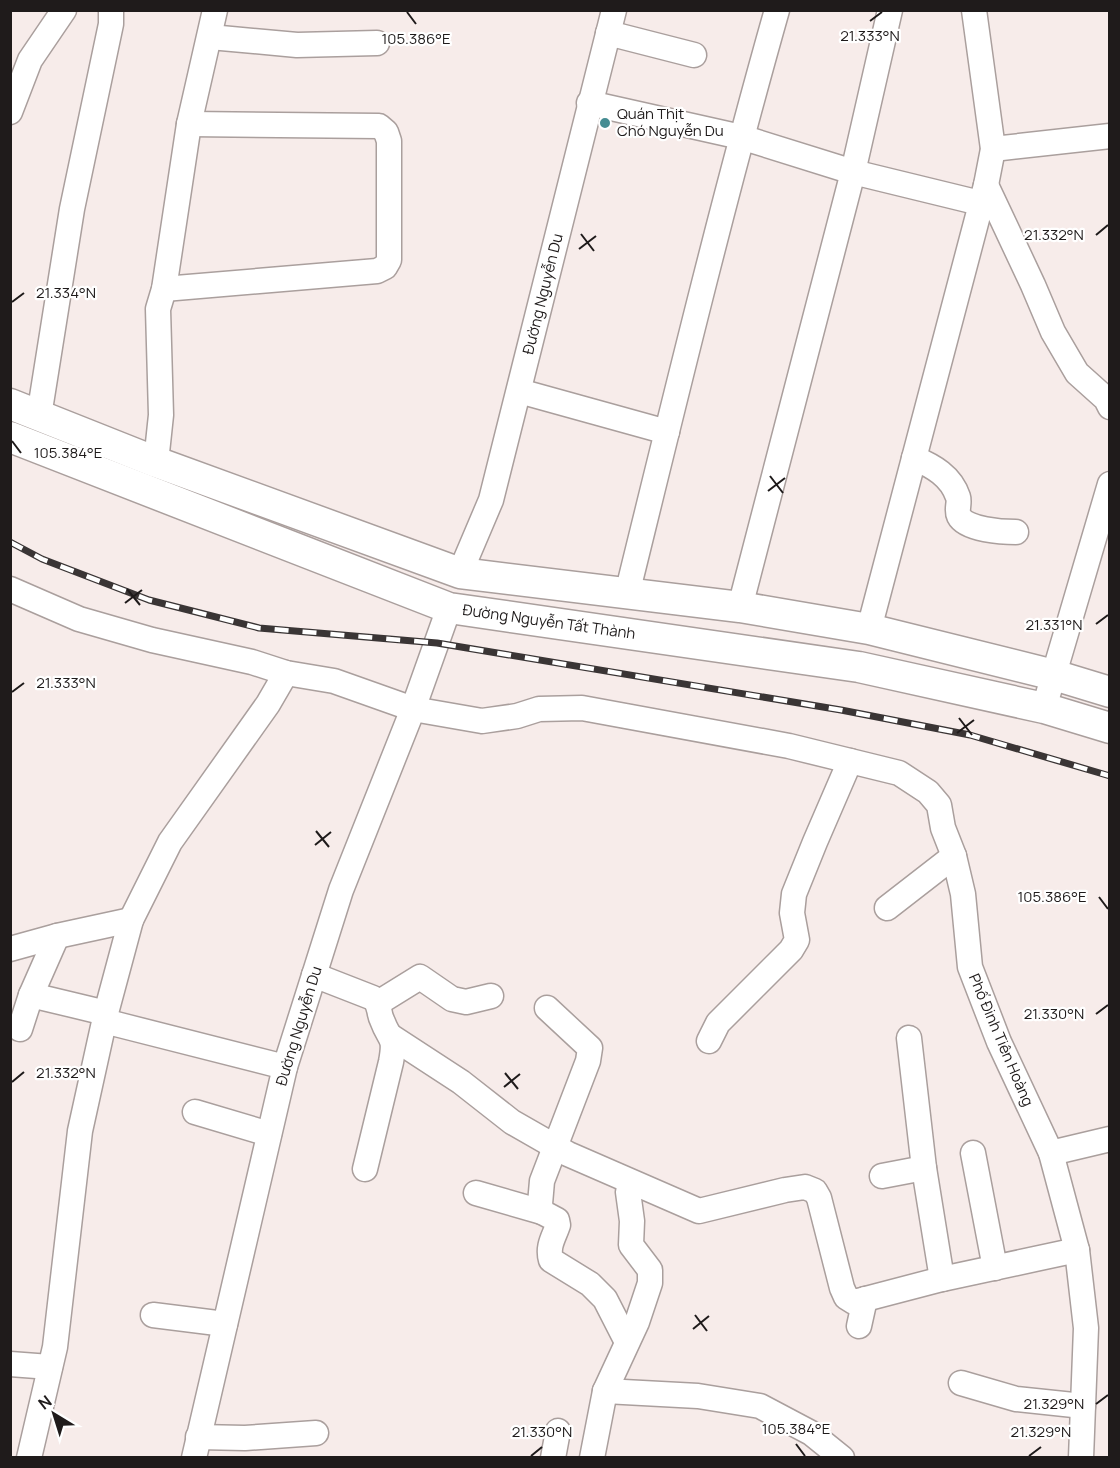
<svg xmlns="http://www.w3.org/2000/svg" width="1120" height="1468" viewBox="0 0 1120 1468" font-family="Manrope,sans-serif">
  <style>
    .lines { fill: none; stroke-linecap: round; stroke-linejoin: round }
    .minor-casing { stroke: #aa9f9d; stroke-width: 27 }
    .major-casing { stroke: #aa9f9d; stroke-width: 33 }
    .minor { stroke: #fff; stroke-width: 24 }
    .major { stroke: #fff; stroke-width: 30 }
    .rail-casing { stroke: #3a3535; stroke-width: 7 }
    .rail { stroke: #fff; stroke-width: 4.5; stroke-dasharray: 14; stroke-linecap: butt }
    .ticks { fill: none; stroke: #1f1b1b; stroke-width: 2 }
    .poi-dot { fill: #458c92; stroke: #fff; stroke-width: 2 }
    .labels { text-anchor: middle; stroke-width: 4.5; stroke-linejoin: round; paint-order: stroke }
    .poi-label { font-size: 15px; fill: #1f1b1b; stroke: #fff; text-anchor: start }
    .street-label { font-size: 15px; fill: #1f1b1b; stroke: #fff }
    .ticks-label { font-size: 15px; text-anchor: middle; fill: #1f1b1b; stroke: #fff; stroke-width: 4.5; stroke-linejoin: round; paint-order: stroke }
  </style>
  <rect width="100%" height="100%" fill="#f7ecea"/>
  <g class="lines">
    <!-- minor casing -->
    <g class="minor-casing">
      <g id="minor">
        <path d="M 608,33 L 694,55"/>
        <path d="M 210,37 L 297,45 L 377,43"/>
        <path d="M 589,103 L 741,137 L 853,172 L 980,203"/>
        <path d="M 10,112 L 30,60 L 64,10"/>
        <path d="M 993,149 L 1110,136"/>
        <path d="M 986,185 L 1033,285 L 1053,332 L 1077,373 L 1106,399 L 1110,407"/>
        <path d="M 164,289 L 377,271 L 385,267 L 389,260 L 389,141 L 386,132 L 379,126 L 189,124"/>
        <path d="M 519,391 L 667,432"/>
        <path d="M 39,416 L 72,209 L 111,24 L 111,10"/>
        <path d="M 914,458 C 933,466 951,476 958,497 C 960,503 956,510 959,516 C 966,530 1003,532 1016,532"/>
        <path d="M 156,462 L 161,415 L 158,309 L 164,289 L 189,124 L 215,10"/>
        <path d="M 460,573 L 491,500 L 614,10"/>
        <path d="M 10,589 L 79,619 L 152,640 L 252,662 L 286,673 L 334,681 L 413,709 L 482,721 L 517,716 L 539,709 L 582,708 L 789,746 L 899,773 L 928,792 L 939,805 L 943,828 L 954,856 L 963,894 L 970,967 L 999,1042 L 1051,1153 L 1077,1250 L 1086,1328 L 1081,1458"/>
        <path d="M 627,594 C 675,399 722,204 777,10"/>
        <path d="M 740,607 L 853,172 L 890,10"/>
        <path d="M 869,629 L 986,185 L 993,149 L 974,10"/>
        <path d="M 1044,708 L 1110,484"/>
        <path d="M 887,908 L 954,856"/>
        <path d="M 10,949 L 57,936 L 131,920"/>
        <path d="M 314,975 L 373,998 C 381,1005 378,1012 382,1020 C 390,1042 396,1035 391,1062 L 365,1169"/>
        <path d="M 31,995 L 106,1013"/>
        <path d="M 378,1003 L 420,977 L 452,999 L 466,1002 L 491,996"/>
        <path d="M 547,1008 L 590,1048 L 588,1061 L 542,1181 L 540,1204 L 542,1212 L 557,1220 L 558,1225 C 554,1237 547,1246 551,1260 L 590,1284 L 605,1299 L 627,1342"/>
        <path d="M 104,1021 L 285,1067"/>
        <path d="M 20,1029 L 31,995 L 57,936"/>
        <path d="M 392,1037 L 461,1082 L 512,1122 L 568,1154 L 699,1211 L 785,1190 L 805,1187 L 815,1191 L 819,1198 L 842,1288 L 846,1297 L 854,1302 L 942,1279 L 1077,1250"/>
        <path d="M 909,1038 L 924,1168 L 942,1279"/>
        <path d="M 709,1041 L 718,1023 L 791,950 L 797,940 L 792,913 L 794,894 L 815,842 L 850,761"/>
        <path d="M 195,1112 L 269,1134"/>
        <path d="M 973,1153 L 995,1268"/>
        <path d="M 1051,1153 L 1110,1139"/>
        <path d="M 882,1176 L 924,1168"/>
        <path d="M 476,1193 L 542,1212"/>
        <path d="M 153,1315 L 225,1324"/>
        <path d="M 859,1326 L 865,1299"/>
        <path d="M 10,1364 L 50,1367"/>
        <path d="M 961,1383 L 1016,1399 L 1083,1406"/>
        <path d="M 605,1391 L 698,1396 L 760,1406 L 811,1433 L 842,1458"/>
        <path d="M 198,1437 L 245,1438 L 316,1433"/>
        <path d="M 29,1458 L 55,1347 L 80,1131 L 106,1013 L 131,920 L 170,842 L 268,704 L 286,673"/>
        <path d="M 194,1458 L 285,1067 L 341,890 L 413,709 L 449,608"/>
        <path d="M 553,1458 L 558,1431"/>
        <path d="M 592,1458 L 605,1391 L 637,1322 L 650,1283 L 650,1270 L 631,1245 L 632,1221 L 628,1192"/>
      </g>
    </g>
    <!-- major casing -->
    <g class="major-casing">
      <g id="major">
        <path d="M 10,404 L 156,462 L 460,573 L 740,607 L 869,629 L 1054,675 L 1110,692"/>
        <path d="M 10,437 L 449,608 L 859,667 L 1044,708 L 1110,728"/>
      </g>
    </g>
    <!-- minor -->
    <use href="#minor" class="minor"/>
    <!-- major -->
    <use href="#major" class="major"/>
    <!-- rail casing -->
    <g class="rail-casing">
      <path id="rail" d="M 10,542 L 42,559 L 149,600 L 259,628 L 437,643 L 841,710 L 970,735 L 1110,776"/>
    </g>
    <!-- rail -->
    <use href="#rail" class="rail"/>
  </g>
  <!-- ticks -->
  <path class="ticks" d="M 407,12 L 416,24M 870,21 L 882,12M 581,234 L 594,251M 1096,235 L 1108,225M 579,249 L 596,236M 12,302 L 24,293M 12,441 L 21,453M 770,476 L 783,493M 768,491 L 785,478M 127,589 L 140,605M 125,603 L 142,590M 1096,624 L 1108,615M 12,692 L 24,683M 959,718 L 972,735M 957,733 L 974,720M 316,831 L 329,847M 315,845 L 331,832M 1099,897 L 1108,909M 1096,1014 L 1108,1005M 505,1073 L 518,1089M 12,1082 L 24,1072M 504,1087 L 520,1074M 695,1315 L 707,1331M 693,1329 L 709,1316M 1096,1404 L 1108,1395M 796,1444 L 805,1456M 531,1456 L 542,1447M 1029,1456 L 1041,1447"/>
  <!-- markers -->
  <circle class="poi-dot" cx="605" cy="123" r="6"/>
  <g class="labels">
    <!-- poi labels -->
    <g class="poi-label">
      <text x="617" y="119">Quán Thịt<tspan x="617" dy="17">Chó Nguyễn Du</tspan></text>
    </g>
    <!-- street labels -->
    <g class="street-label">
      <text transform="translate(543 294) rotate(-76)" y="5">Đường Nguyễn Du</text>
      <text transform="translate(549 622) rotate(8)" y="5">Đường Nguyễn Tất Thành</text>
      <text transform="translate(299 1026) rotate(-73)" y="5">Đường Nguyễn Du</text>
      <text transform="translate(1001 1040) rotate(67)" y="5">Phố Đinh Tiên Hoàng</text>
    </g>
  </g>
  <g class="ticks-label">
    <text x="870" y="41">21.333°N</text>
    <text x="416" y="44">105.386°E</text>
    <text x="1054" y="240">21.332°N</text>
    <text x="66" y="298">21.334°N</text>
    <text x="68" y="458">105.384°E</text>
    <text x="1054" y="630">21.331°N</text>
    <text x="66" y="688">21.333°N</text>
    <text x="1052" y="902">105.386°E</text>
    <text x="1054" y="1019">21.330°N</text>
    <text x="66" y="1078">21.332°N</text>
    <text x="1054" y="1409">21.329°N</text>
    <text x="796" y="1434">105.384°E</text>
    <text x="542" y="1437">21.330°N</text>
    <text x="1041" y="1437">21.329°N</text>
  </g>
  <!-- border -->
  <rect width="1120" height="1468" fill="none" stroke="#1f1b1b" stroke-width="24"/>
  <!-- north arrow -->
  <g transform="translate(54 1414) rotate(322)" stroke="#ffffff" stroke-width="4.5" paint-order="stroke">
  <path d="M0-4.5L10 22L0 15L-10 22Z" fill="#1f1b1b"/>
  <text y="-9" font-size="16" font-weight="bold" text-anchor="middle" fill="#1f1b1b">N</text>
  </g>
</svg>
